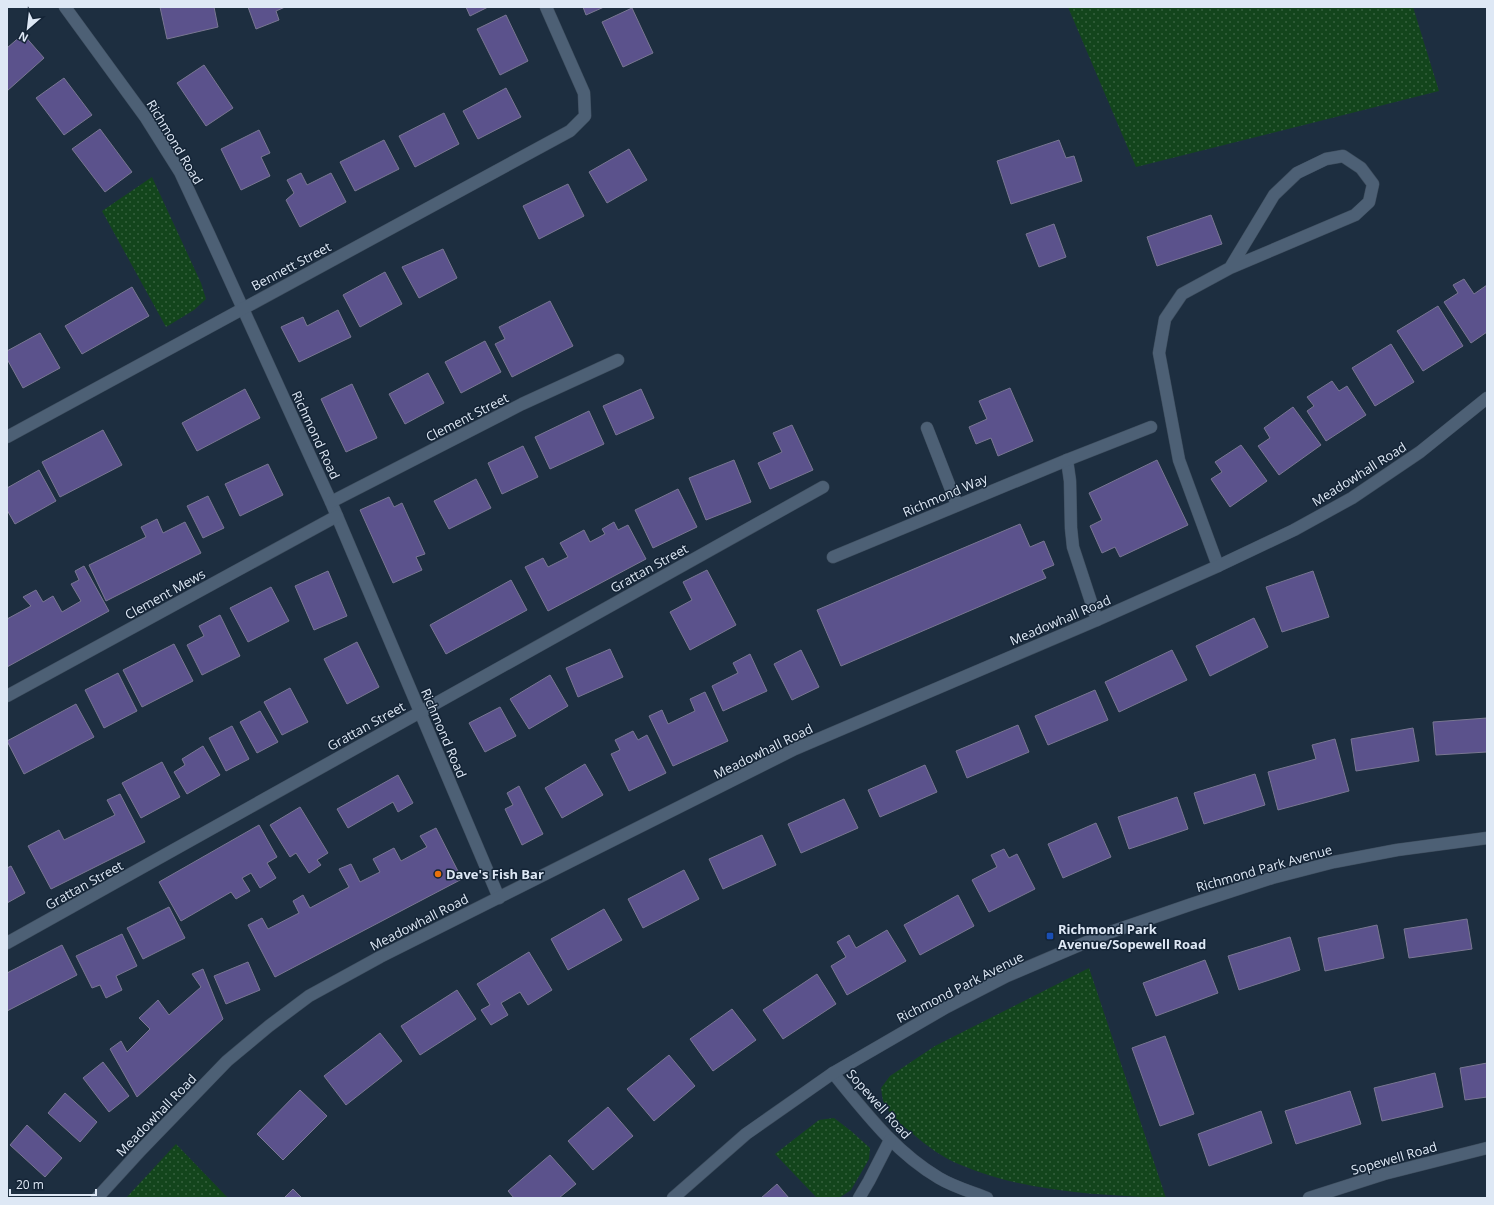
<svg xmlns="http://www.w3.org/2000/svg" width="1494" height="1205" viewBox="0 0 1494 1205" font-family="'Open Sans',sans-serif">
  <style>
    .green { fill: url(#green-dots) }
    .building { fill: #5b528c; stroke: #797792 }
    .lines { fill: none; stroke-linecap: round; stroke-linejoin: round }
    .minor-casing { stroke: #3e4d5d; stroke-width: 13 }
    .minor { stroke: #4d6075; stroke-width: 12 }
    .food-dot { fill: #e8710a; stroke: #142436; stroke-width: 1.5 }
    .transit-dot { fill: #1a4fb4; stroke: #142436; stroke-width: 1.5 }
    .labels { text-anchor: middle; stroke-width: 3; stroke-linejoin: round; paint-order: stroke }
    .street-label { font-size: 13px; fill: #dee8f5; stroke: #142436 }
    .poi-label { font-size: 13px; font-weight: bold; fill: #dee8f5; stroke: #142436; text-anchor: start }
  </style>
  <defs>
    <pattern id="green-dots" width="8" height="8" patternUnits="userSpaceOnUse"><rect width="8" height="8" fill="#13451c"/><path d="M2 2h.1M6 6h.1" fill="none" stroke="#35603e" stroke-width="1.8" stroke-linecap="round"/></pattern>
  </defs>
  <rect width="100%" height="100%" fill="#1d2e40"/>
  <!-- green -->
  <g class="green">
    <path d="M 1068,7 L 1413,7 L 1439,91 L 1136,167 Z"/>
    <path d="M 152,177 L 201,283 L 206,299 L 194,310 L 166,327 L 102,211 Z"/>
    <path d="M 1089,968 L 1166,1198 C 1099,1195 1024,1192 961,1165 C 943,1158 927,1146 913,1134 C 902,1125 890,1116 884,1103 C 882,1099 882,1093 881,1088 L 890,1076 L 935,1046 Z"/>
    <path d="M 834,1118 L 851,1131 L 870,1148 L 869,1159 L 851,1190 L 839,1198 L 817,1198 L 775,1154 L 819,1120 Z"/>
    <path d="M 176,1144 L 228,1198 L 126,1198 Z"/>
  </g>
  <!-- building -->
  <g class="building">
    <path d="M 160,7 L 214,7 L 218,27 L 167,39 Z"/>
    <path d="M 248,7 L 285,7 L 276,11 L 279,20 L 256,29 Z"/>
    <path d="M 466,7 L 488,7 L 470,16 Z"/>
    <path d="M 583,7 L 604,7 L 586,15 Z"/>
    <path d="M 632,8 L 653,53 L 623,67 L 602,22 Z"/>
    <path d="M 506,15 L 528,61 L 500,75 L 477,29 Z"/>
    <path d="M 23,34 L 44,58 L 7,91 L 7,48 Z"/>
    <path d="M 204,65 L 233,108 L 206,126 L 177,83 Z"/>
    <path d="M 64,78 L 92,115 L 64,135 L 36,98 Z"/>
    <path d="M 506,88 L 521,117 L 478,139 L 463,111 Z"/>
    <path d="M 444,113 L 459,144 L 415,167 L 399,136 Z"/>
    <path d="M 100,129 L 132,172 L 105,192 L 72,149 Z"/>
    <path d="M 259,130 L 270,153 L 261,157 L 270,176 L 241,190 L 221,149 Z"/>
    <path d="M 384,140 L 399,169 L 355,191 L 340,162 Z"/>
    <path d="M 1059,140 L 1066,158 L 1074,156 L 1082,181 L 1011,204 L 997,161 Z"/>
    <path d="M 629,149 L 647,180 L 607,203 L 589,172 Z"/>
    <path d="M 301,173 L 307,185 L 331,173 L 346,202 L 300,227 L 286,200 L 294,193 L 287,180 Z"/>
    <path d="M 568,184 L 584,216 L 539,239 L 523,206 Z"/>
    <path d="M 1211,215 L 1222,244 L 1157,266 L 1147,237 Z"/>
    <path d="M 1054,224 L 1066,257 L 1039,267 L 1026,234 Z"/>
    <path d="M 443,249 L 457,278 L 419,298 L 402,267 Z"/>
    <path d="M 385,272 L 402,304 L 360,327 L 343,295 Z"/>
    <path d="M 1464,279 L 1474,294 L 1487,285 L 1487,332 L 1471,343 L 1444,302 L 1458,293 L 1453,285 Z"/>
    <path d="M 132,287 L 149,316 L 82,354 L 65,326 Z"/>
    <path d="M 550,301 L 573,346 L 512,377 L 495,344 L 505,339 L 499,327 Z"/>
    <path d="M 1438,306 L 1463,346 L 1423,371 L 1397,331 Z"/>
    <path d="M 338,310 L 351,337 L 299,362 L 281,327 L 303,317 L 307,326 Z"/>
    <path d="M 40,333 L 60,368 L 23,388 L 7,359 L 7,351 Z"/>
    <path d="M 485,341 L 501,372 L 461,393 L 445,362 Z"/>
    <path d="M 1391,344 L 1414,382 L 1375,406 L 1352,368 Z"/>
    <path d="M 428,373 L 444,403 L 405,424 L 389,394 Z"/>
    <path d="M 1332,381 L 1339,391 L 1347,386 L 1366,415 L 1326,441 L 1307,411 L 1314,406 L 1307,397 Z"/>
    <path d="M 352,384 L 377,438 L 346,452 L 321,399 Z"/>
    <path d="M 1010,388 L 1033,441 L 998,456 L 991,438 L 976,444 L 969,427 L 987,419 L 979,401 Z"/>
    <path d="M 245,389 L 260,418 L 197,451 L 182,423 Z"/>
    <path d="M 641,389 L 654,418 L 616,435 L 603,406 Z"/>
    <path d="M 1293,407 L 1321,445 L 1279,475 L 1258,446 L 1270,438 L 1264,428 Z"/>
    <path d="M 589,411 L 604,444 L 550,469 L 535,437 Z"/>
    <path d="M 792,425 L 813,470 L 770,489 L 758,463 L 782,452 L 773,433 Z"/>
    <path d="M 103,430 L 122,465 L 60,497 L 42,462 Z"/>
    <path d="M 1241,445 L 1267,481 L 1230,507 L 1211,479 L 1222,472 L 1215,462 Z"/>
    <path d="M 523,446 L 538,477 L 502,494 L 488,463 Z"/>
    <path d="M 734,460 L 751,502 L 706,520 L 689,478 Z"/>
    <path d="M 1157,460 L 1188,525 L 1120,557 L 1115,547 L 1102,553 L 1090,526 L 1102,520 L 1089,493 Z"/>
    <path d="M 268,464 L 283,495 L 240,516 L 225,484 Z"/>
    <path d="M 39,470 L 56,501 L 15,524 L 7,510 L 7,488 Z"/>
    <path d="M 476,479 L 491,508 L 449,529 L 434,501 Z"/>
    <path d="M 678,489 L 697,527 L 653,548 L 635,510 Z"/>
    <path d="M 208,496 L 224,528 L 203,538 L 187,506 Z"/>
    <path d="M 389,497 L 394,507 L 402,503 L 425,554 L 416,557 L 422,570 L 393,583 L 360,510 Z"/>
    <path d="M 157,519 L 163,533 L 185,522 L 201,553 L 106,601 L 89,565 L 146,537 L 141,527 Z"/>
    <path d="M 614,522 L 618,530 L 628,525 L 646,559 L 548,611 L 525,567 L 543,558 L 548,567 L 568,557 L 560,543 L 584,530 L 590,542 L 605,534 L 602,529 Z"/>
    <path d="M 1020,524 L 1030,547 L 1044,541 L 1054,565 L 1042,570 L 1046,578 L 841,666 L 817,610 Z"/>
    <path d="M 84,566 L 109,611 L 7,667 L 7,619 L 31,606 L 23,597 L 36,590 L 43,602 L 53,596 L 62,612 L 81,601 L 71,584 L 79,580 L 75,571 Z"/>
    <path d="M 707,570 L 736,625 L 690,650 L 670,612 L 692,600 L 683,582 Z"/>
    <path d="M 328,571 L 347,616 L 314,630 L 295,586 Z"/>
    <path d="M 1313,571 L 1329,617 L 1282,632 L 1266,587 Z"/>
    <path d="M 511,580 L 527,610 L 446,654 L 430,625 Z"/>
    <path d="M 271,587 L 289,621 L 248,642 L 230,608 Z"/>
    <path d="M 220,615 L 240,656 L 202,675 L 187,645 L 204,636 L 199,626 Z"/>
    <path d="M 1254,618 L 1268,647 L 1210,676 L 1196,646 Z"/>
    <path d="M 357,642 L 379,687 L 347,704 L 324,659 Z"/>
    <path d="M 174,644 L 193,681 L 142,707 L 123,670 Z"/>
    <path d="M 610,649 L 623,677 L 578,697 L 566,668 Z"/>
    <path d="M 801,650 L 819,687 L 792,700 L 774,664 Z"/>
    <path d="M 1172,650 L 1187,680 L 1119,712 L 1105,682 Z"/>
    <path d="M 750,654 L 767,691 L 723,711 L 712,686 L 738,673 L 733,663 Z"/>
    <path d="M 118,673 L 137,711 L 104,728 L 85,690 Z"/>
    <path d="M 550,675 L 568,706 L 529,729 L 510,699 Z"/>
    <path d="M 290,688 L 308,722 L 282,735 L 264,702 Z"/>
    <path d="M 1095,690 L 1108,720 L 1048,745 L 1035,716 Z"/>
    <path d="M 705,692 L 728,741 L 673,766 L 649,716 L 662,710 L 668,724 L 695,711 L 690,699 Z"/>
    <path d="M 76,704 L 94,737 L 24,774 L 7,741 Z"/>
    <path d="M 500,707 L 516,736 L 485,752 L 469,723 Z"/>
    <path d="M 260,711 L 278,742 L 257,753 L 240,722 Z"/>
    <path d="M 1487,718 L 1487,752 L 1436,755 L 1433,722 Z"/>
    <path d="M 1018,725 L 1029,752 L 967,778 L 956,751 Z"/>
    <path d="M 232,726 L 249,759 L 226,771 L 209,738 Z"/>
    <path d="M 1413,728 L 1419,761 L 1356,771 L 1351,739 Z"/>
    <path d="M 633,731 L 638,740 L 647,735 L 666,773 L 629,791 L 611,754 L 620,750 L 615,740 Z"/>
    <path d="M 1335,739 L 1349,791 L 1278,810 L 1268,772 L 1316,759 L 1312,745 Z"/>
    <path d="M 203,746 L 220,775 L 187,794 L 174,772 L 185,765 L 182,759 Z"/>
    <path d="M 162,762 L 180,797 L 141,818 L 122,783 Z"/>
    <path d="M 585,764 L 603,795 L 562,818 L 545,788 Z"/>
    <path d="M 925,765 L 937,792 L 880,817 L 868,790 Z"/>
    <path d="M 1255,774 L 1265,805 L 1204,824 L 1194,793 Z"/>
    <path d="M 398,775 L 413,803 L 398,812 L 393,802 L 348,828 L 337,809 Z"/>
    <path d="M 519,786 L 543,834 L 522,845 L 505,809 L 513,805 L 507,793 Z"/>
    <path d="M 120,794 L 145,842 L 51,889 L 28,846 L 59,830 L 64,840 L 115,815 L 107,800 Z"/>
    <path d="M 1177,797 L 1188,829 L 1129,849 L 1118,817 Z"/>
    <path d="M 844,799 L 858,828 L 801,853 L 788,824 Z"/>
    <path d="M 300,807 L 328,853 L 317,860 L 321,865 L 309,873 L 296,853 L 290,857 L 270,825 Z"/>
    <path d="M 1096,823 L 1111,857 L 1063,878 L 1048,844 Z"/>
    <path d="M 259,825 L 277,857 L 267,863 L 276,878 L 260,888 L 251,873 L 242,878 L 250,891 L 236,899 L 231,892 L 181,921 L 159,882 Z"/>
    <path d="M 436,828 L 462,879 L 275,977 L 248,925 L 262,918 L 268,929 L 299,913 L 293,901 L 303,895 L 310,908 L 349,887 L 339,869 L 351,864 L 360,882 L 380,872 L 373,859 L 394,848 L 401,861 L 427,847 L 420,836 Z"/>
    <path d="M 762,835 L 776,865 L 723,889 L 709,859 Z"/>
    <path d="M 1004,849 L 1009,858 L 1017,854 L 1035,889 L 989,912 L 972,880 L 997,867 L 991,855 Z"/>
    <path d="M 11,866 L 25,893 L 7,903 L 7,868 Z"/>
    <path d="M 684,870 L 699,899 L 643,928 L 628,899 Z"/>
    <path d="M 958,895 L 974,926 L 920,955 L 904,925 Z"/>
    <path d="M 169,907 L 185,938 L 143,959 L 127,928 Z"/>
    <path d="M 604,909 L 622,940 L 568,970 L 551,939 Z"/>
    <path d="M 1467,919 L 1472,949 L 1409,958 L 1404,929 Z"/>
    <path d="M 1377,925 L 1384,958 L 1325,971 L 1318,938 Z"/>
    <path d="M 887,930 L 906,961 L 847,995 L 831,966 L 846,957 L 837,942 L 849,935 L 856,948 Z"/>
    <path d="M 122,934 L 137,966 L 116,976 L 122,990 L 106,998 L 100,985 L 92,988 L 76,956 Z"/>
    <path d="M 1290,937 L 1300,970 L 1239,990 L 1228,956 Z"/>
    <path d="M 62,945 L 77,975 L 7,1011 L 7,973 Z"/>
    <path d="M 529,952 L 552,990 L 528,1005 L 520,992 L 501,1003 L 508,1015 L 491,1025 L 481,1010 L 490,1005 L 477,984 Z"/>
    <path d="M 1205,960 L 1218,993 L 1156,1016 L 1143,983 Z"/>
    <path d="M 248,962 L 260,990 L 226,1004 L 214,976 Z"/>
    <path d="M 203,969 L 223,1019 L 137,1097 L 110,1049 L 121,1041 L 127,1052 L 150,1029 L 139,1018 L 158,1000 L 169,1015 L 201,987 L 192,974 Z"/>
    <path d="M 817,974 L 836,1004 L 783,1039 L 763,1010 Z"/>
    <path d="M 457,990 L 476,1019 L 420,1055 L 401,1026 Z"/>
    <path d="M 732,1009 L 756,1040 L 713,1071 L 690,1039 Z"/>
    <path d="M 380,1033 L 402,1061 L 346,1105 L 324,1076 Z"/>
    <path d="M 1165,1036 L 1194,1114 L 1160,1126 L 1132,1048 Z"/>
    <path d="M 669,1055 L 695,1086 L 654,1121 L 627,1089 Z"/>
    <path d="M 103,1062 L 129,1096 L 109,1112 L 83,1078 Z"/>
    <path d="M 1487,1063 L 1487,1097 L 1465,1100 L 1460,1068 Z"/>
    <path d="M 1435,1073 L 1443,1107 L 1382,1121 L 1374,1088 Z"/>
    <path d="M 300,1090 L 327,1116 L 283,1160 L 257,1134 Z"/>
    <path d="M 1350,1091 L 1361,1124 L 1296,1144 L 1285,1111 Z"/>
    <path d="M 65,1093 L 97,1122 L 80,1142 L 48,1113 Z"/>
    <path d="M 608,1107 L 633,1136 L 593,1170 L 568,1141 Z"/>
    <path d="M 1261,1111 L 1272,1143 L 1209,1166 L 1198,1134 Z"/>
    <path d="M 27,1125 L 62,1158 L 45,1177 L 10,1145 Z"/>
    <path d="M 550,1155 L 576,1184 L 559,1198 L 514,1198 L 508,1191 Z"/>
    <path d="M 777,1184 L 789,1198 L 761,1198 Z"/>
    <path d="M 293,1189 L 302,1198 L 284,1198 Z"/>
  </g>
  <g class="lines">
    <!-- minor casing -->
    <g class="minor-casing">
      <g id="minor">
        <path d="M 65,7 L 146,118 L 180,172 L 208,232 L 331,502 L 499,898"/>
        <path d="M 927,428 L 957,505"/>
        <path d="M 7,437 L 570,131 L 585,116 L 584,93 L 546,7"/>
        <path d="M 1067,460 L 1070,481 L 1071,528 L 1073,547 L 1097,620"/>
        <path d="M 331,502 L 522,404 L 618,360"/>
        <path d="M 833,557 L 1067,460 L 1151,427"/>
        <path d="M 1218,566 L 1179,460 L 1159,353 L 1165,319 L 1182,294 L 1230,268 L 1355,215 L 1369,202 L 1373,184 L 1361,168 L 1343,156 L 1326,159 L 1297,173 L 1274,195 L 1230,268"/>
        <path d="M 7,696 L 337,516"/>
        <path d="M 7,943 L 823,487"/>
        <path d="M 833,1073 C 865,1112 895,1152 939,1178 C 954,1187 972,1192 987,1198"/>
        <path d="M 97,1198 L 140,1151 L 227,1061 L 269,1026 L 309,996 L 380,957 L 795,749 L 1097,620 L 1218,566 L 1294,530 L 1352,498 L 1420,452 L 1487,398"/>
        <path d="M 673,1198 L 746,1134 L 833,1073 L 945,1008 L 1007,976 L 1108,933 L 1192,904 L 1272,878 L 1334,862 L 1397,850 L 1487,838"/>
        <path d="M 859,1198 L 869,1181 L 890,1140"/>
        <path d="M 1309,1198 L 1384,1174 L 1487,1148"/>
      </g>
    </g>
    <!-- minor -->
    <use href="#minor" class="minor"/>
  </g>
  <!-- markers -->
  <circle class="food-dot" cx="438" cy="874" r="4"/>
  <rect class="transit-dot" x="1046" y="932" width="8" height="8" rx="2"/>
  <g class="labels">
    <!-- street labels -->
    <g class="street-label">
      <text transform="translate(175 142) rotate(59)" y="5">Richmond Road</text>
      <text transform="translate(291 266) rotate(-28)" y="5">Bennett Street</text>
      <text transform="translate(467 417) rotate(-27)" y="5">Clement Street</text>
      <text transform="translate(316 435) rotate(65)" y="5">Richmond Road</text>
      <text transform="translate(1359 474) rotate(-32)" y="5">Meadowhall Road</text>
      <text transform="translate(945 495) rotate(-23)" y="5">Richmond Way</text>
      <text transform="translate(649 568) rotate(-29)" y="5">Grattan Street</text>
      <text transform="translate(165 594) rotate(-29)" y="5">Clement Mews</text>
      <text transform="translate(1060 620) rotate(-23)" y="5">Meadowhall Road</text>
      <text transform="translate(366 726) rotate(-29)" y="5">Grattan Street</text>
      <text transform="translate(444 733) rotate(67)" y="5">Richmond Road</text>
      <text transform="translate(763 751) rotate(-26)" y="5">Meadowhall Road</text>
      <text transform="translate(1264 868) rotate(-16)" y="5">Richmond Park Avenue</text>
      <text transform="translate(84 885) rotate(-29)" y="5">Grattan Street</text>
      <text transform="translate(419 922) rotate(-27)" y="5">Meadowhall Road</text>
      <text transform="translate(960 987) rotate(-27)" y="5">Richmond Park Avenue</text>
      <text transform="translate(879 1104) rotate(48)" y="5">Sopewell Road</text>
      <text transform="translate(156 1115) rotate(-46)" y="5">Meadowhall Road</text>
      <text transform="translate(1394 1158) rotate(-16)" y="5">Sopewell Road</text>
    </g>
    <!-- poi labels -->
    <g class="poi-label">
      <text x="446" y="879">Dave's Fish Bar</text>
      <text x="1058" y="934">Richmond Park<tspan x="1058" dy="15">Avenue/Sopewell Road</tspan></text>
    </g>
  </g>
  <!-- border -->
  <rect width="1494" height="1205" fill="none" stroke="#dee8f5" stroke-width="16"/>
  <!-- north arrow -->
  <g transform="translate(28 28) rotate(208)" stroke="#142436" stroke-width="3" paint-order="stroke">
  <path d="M0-3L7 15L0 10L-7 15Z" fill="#dee8f5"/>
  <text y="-6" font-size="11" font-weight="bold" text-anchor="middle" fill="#dee8f5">N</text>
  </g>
  <!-- scale -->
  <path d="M10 1189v6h86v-6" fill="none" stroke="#dee8f5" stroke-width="2"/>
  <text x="16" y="1189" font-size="12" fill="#dee8f5" stroke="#142436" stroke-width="3" paint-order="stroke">20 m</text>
</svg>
